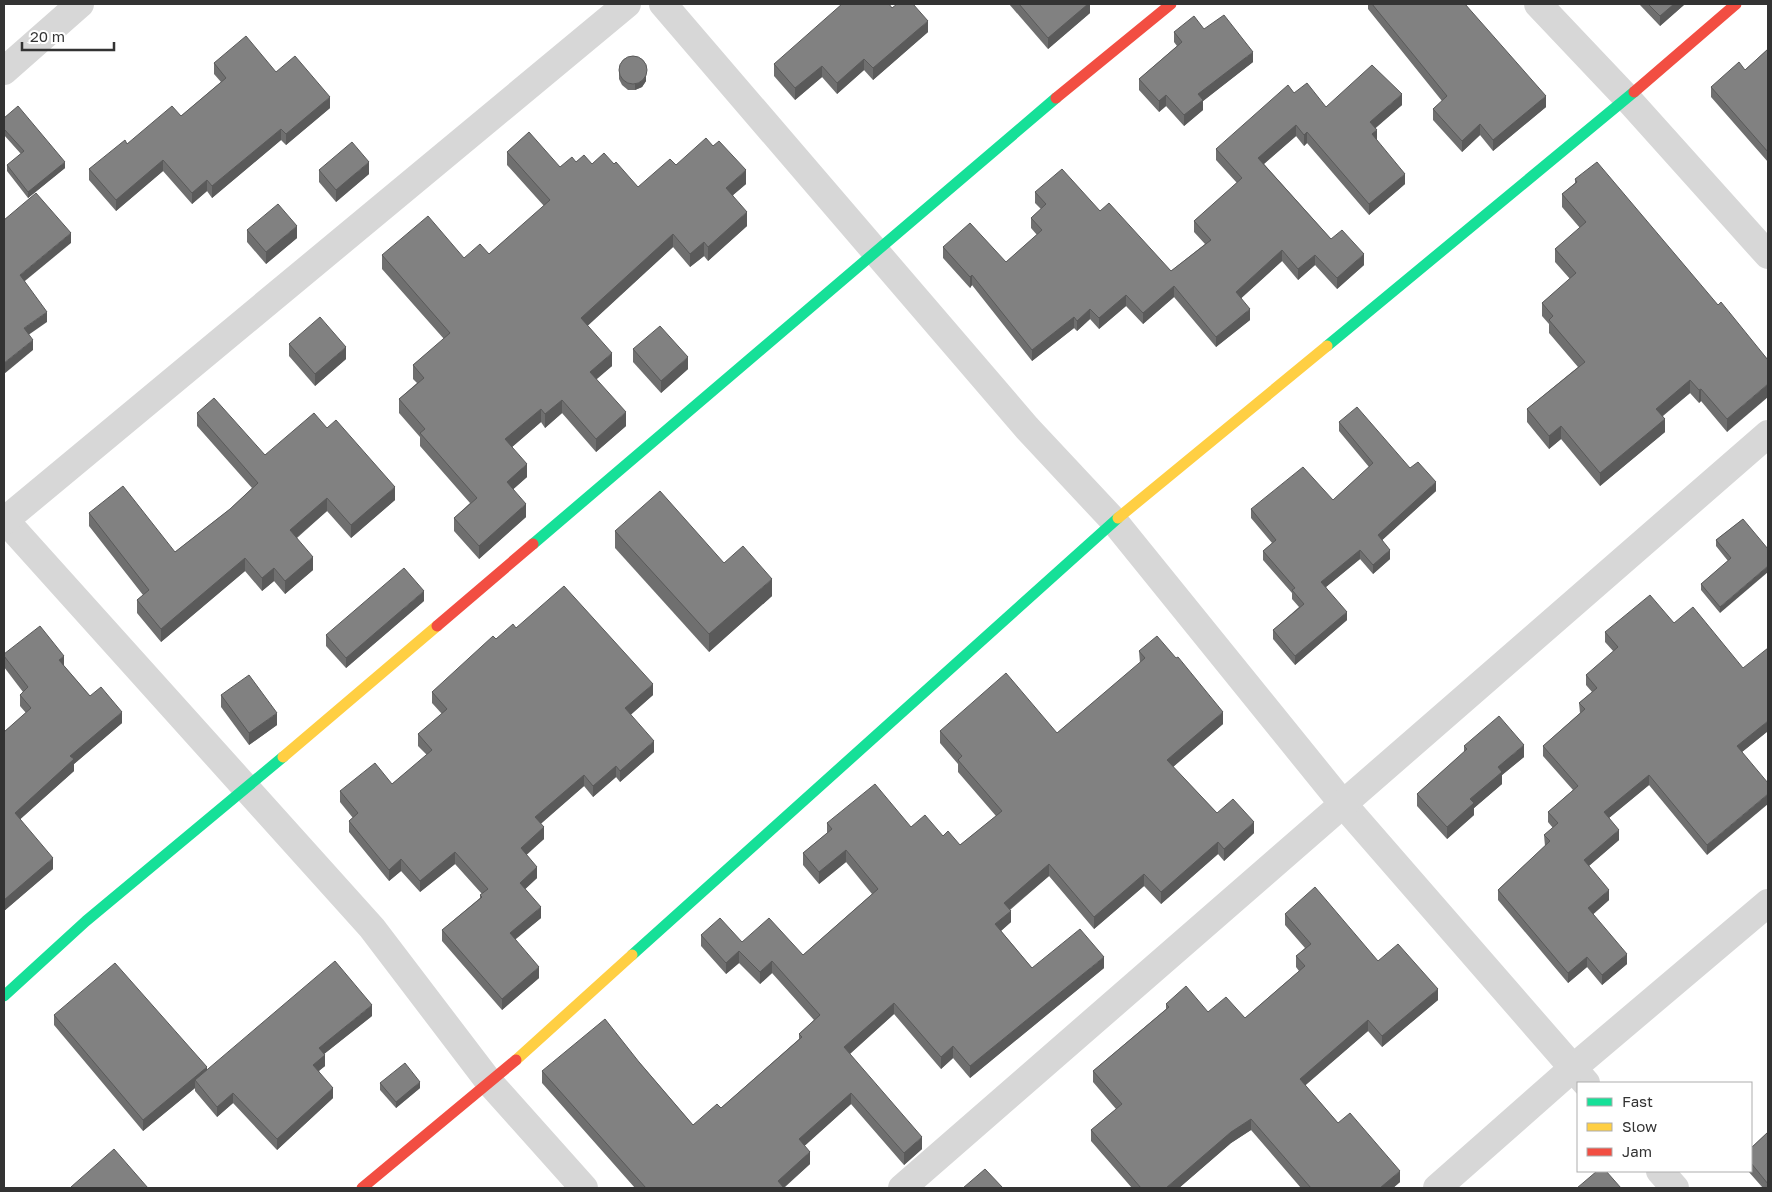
<svg xmlns="http://www.w3.org/2000/svg" width="1772" height="1192" viewBox="0 0 1772 1192" font-family="'Golos Text',sans-serif">
  <style>
    .lines { fill: none; stroke-linecap: round; stroke-linejoin: round }
    .street { stroke: #d7d7d7; stroke-width: 28 }
    .fast { stroke: #16e098; stroke-width: 11 }
    .slow { stroke: #ffcf43; stroke-width: 11 }
    .jam { stroke: #f24e42; stroke-width: 11 }
    .wall { fill: #6f6f6f }
    .shaded-wall { fill: #5a5a5a }
    .building { fill: #818181; stroke: #5a5a5a }
  </style>
  <rect width="100%" height="100%" fill="#fff"/>
  <g class="lines">
    <!-- street -->
    <g class="street">
      <path d="M 663,4 L 1027,428 L 1114,521 L 1343,804 L 1586,1083"/>
      <path d="M 1538,4 L 1627,98 L 1768,255"/>
      <path d="M 4,71 L 80,4"/>
      <path d="M 4,519 L 372,928 L 490,1083 L 584,1188"/>
      <path d="M 4,521 L 627,4"/>
      <path d="M 1660,1171 L 1675,1188"/>
      <path d="M 902,1188 L 1768,434"/>
      <path d="M 1437,1188 L 1573,1068 L 1768,903"/>
    </g>
    <!-- fast -->
    <g class="fast">
      <path d="M 1327,346 L 1634,92"/>
      <path d="M 533,544 L 1056,98"/>
      <path d="M 632,955 L 1118,518"/>
      <path d="M 4,996 L 86,921 L 283,757"/>
    </g>
    <!-- slow -->
    <g class="slow">
      <path d="M 1118,518 L 1327,346"/>
      <path d="M 283,757 L 437,626"/>
      <path d="M 516,1060 L 632,955"/>
    </g>
    <!-- jam -->
    <g class="jam">
      <path d="M 1634,92 L 1736,4"/>
      <path d="M 1056,98 L 1171,4"/>
      <path d="M 437,626 L 533,544"/>
      <path d="M 362,1188 L 516,1060"/>
    </g>
  </g>
  <!-- wall -->
  <g class="wall">
    <path d="M 1009,4 L 1090,4 L 1090,13 L 1048,49 Z"/>
    <path d="M 1368,4 L 1465,4 L 1546,107 L 1493,151 L 1480,135 L 1462,152 L 1433,120 L 1433,109 L 1442,101 L 1368,9 Z"/>
    <path d="M 1639,4 L 1685,4 L 1660,26 Z"/>
    <path d="M 892,8 L 928,32 L 873,80 L 864,70 L 837,94 L 822,77 L 795,100 L 774,76 L 774,64 Z"/>
    <path d="M 1204,29 L 1253,62 L 1203,101 L 1203,110 L 1184,126 L 1166,106 L 1159,112 L 1139,90 L 1139,79 L 1177,46 L 1174,42 L 1174,32 Z"/>
    <path d="M 1768,49 L 1768,162 L 1711,97 L 1711,87 L 1745,70 Z"/>
    <path d="M 214,63 L 276,72 L 330,108 L 286,145 L 281,140 L 212,198 L 207,191 L 192,204 L 163,171 L 116,211 L 89,180 L 89,169 L 127,144 L 181,116 L 221,82 L 214,74 Z"/>
    <path d="M 619,66 L 646,81 L 642,87 L 635,90 L 628,90 L 622,85 L 619,79 Z"/>
    <path d="M 1294,93 L 1326,107 L 1402,105 L 1375,128 L 1377,140 L 1405,184 L 1369,215 L 1307,143 L 1304,146 L 1296,136 L 1264,164 L 1331,239 L 1364,265 L 1337,289 L 1315,265 L 1298,280 L 1282,261 L 1241,298 L 1250,320 L 1216,347 L 1174,297 L 1143,324 L 1126,306 L 1099,329 L 1090,319 L 1077,331 L 1074,328 L 1032,361 L 972,285 L 970,288 L 943,258 L 943,247 L 1006,262 L 1037,235 L 1031,228 L 1031,218 L 1041,209 L 1035,203 L 1035,192 L 1100,211 L 1171,271 L 1205,244 L 1194,232 L 1194,221 L 1237,183 L 1216,160 L 1216,149 Z"/>
    <path d="M 4,118 L 65,168 L 28,198 L 7,171 L 7,165 L 21,154 L 4,135 Z"/>
    <path d="M 507,152 L 560,167 L 576,162 L 592,164 L 614,164 L 638,187 L 676,165 L 746,184 L 733,195 L 747,226 L 708,261 L 704,256 L 690,267 L 673,247 L 587,326 L 612,366 L 596,379 L 626,426 L 596,452 L 562,413 L 545,428 L 541,422 L 512,447 L 527,477 L 513,489 L 526,517 L 479,559 L 454,531 L 454,518 L 470,503 L 420,446 L 420,437 L 399,413 L 399,399 L 417,383 L 413,379 L 413,365 L 444,339 L 382,269 L 382,255 L 464,258 L 489,254 L 544,206 L 507,165 Z"/>
    <path d="M 319,170 L 369,174 L 336,202 L 319,182 Z"/>
    <path d="M 1575,179 L 1718,305 L 1768,360 L 1727,432 L 1701,401 L 1699,403 L 1690,393 L 1663,416 L 1665,432 L 1600,486 L 1561,439 L 1549,449 L 1527,422 L 1527,409 L 1578,367 L 1549,333 L 1549,324 L 1542,316 L 1542,303 L 1570,279 L 1555,262 L 1555,249 L 1580,228 L 1562,207 L 1562,194 L 1575,183 Z"/>
    <path d="M 247,230 L 297,238 L 266,264 L 247,242 Z"/>
    <path d="M 289,344 L 346,359 L 315,386 L 289,356 Z"/>
    <path d="M 633,349 L 688,369 L 661,393 L 633,362 Z"/>
    <path d="M 197,413 L 265,455 L 327,428 L 395,500 L 351,538 L 327,511 L 297,538 L 313,570 L 285,594 L 274,581 L 262,591 L 245,571 L 161,642 L 137,613 L 137,600 L 143,595 L 89,526 L 89,513 L 175,552 L 230,509 L 252,488 L 197,426 Z"/>
    <path d="M 1339,422 L 1410,468 L 1436,491 L 1382,540 L 1390,559 L 1373,574 L 1360,559 L 1326,587 L 1347,620 L 1295,665 L 1273,639 L 1273,630 L 1299,607 L 1292,599 L 1292,593 L 1263,560 L 1263,551 L 1272,543 L 1251,518 L 1251,509 L 1333,500 L 1369,467 L 1339,431 Z"/>
    <path d="M 1743,519 L 1720,613 L 1701,590 L 1701,584 L 1728,561 L 1716,546 L 1716,540 Z"/>
    <path d="M 615,531 L 724,563 L 772,596 L 709,652 L 615,548 Z"/>
    <path d="M 424,601 L 346,668 L 326,646 L 326,635 Z"/>
    <path d="M 1674,623 L 1768,731 L 1742,752 L 1707,855 L 1649,785 L 1609,818 L 1619,840 L 1589,866 L 1609,900 L 1593,914 L 1627,964 L 1602,985 L 1587,967 L 1568,983 L 1498,900 L 1498,890 L 1545,846 L 1544,835 L 1553,828 L 1548,822 L 1548,812 L 1573,790 L 1543,756 L 1543,746 L 1580,713 L 1579,703 L 1592,692 L 1586,685 L 1586,675 L 1614,652 L 1605,642 L 1605,632 Z"/>
    <path d="M 516,628 L 653,695 L 630,715 L 654,752 L 620,782 L 616,777 L 593,797 L 584,786 L 540,824 L 544,839 L 526,854 L 537,878 L 525,889 L 541,918 L 515,939 L 539,978 L 502,1010 L 442,941 L 442,930 L 480,898 L 480,895 L 482,894 L 455,864 L 420,892 L 401,871 L 389,881 L 349,832 L 349,821 L 353,818 L 340,802 L 340,791 L 392,784 L 427,755 L 418,746 L 418,734 L 442,714 L 432,703 L 432,692 L 496,639 Z"/>
    <path d="M 1139,651 L 1223,724 L 1173,767 L 1217,813 L 1254,833 L 1224,861 L 1218,854 L 1161,904 L 1144,886 L 1094,929 L 1049,876 L 1010,910 L 1011,922 L 1001,931 L 1032,968 L 1104,968 L 970,1078 L 953,1058 L 941,1069 L 894,1014 L 850,1054 L 922,1149 L 904,1165 L 851,1104 L 804,1146 L 810,1164 L 784,1188 L 635,1188 L 542,1083 L 542,1071 L 639,1062 L 693,1125 L 721,1108 L 799,1039 L 799,1034 L 814,1020 L 772,973 L 760,984 L 739,963 L 726,974 L 701,946 L 701,935 L 803,955 L 872,894 L 846,862 L 819,884 L 803,865 L 803,853 L 827,833 L 827,823 L 911,827 L 943,836 L 960,845 L 996,816 L 958,772 L 958,764 L 940,743 L 940,731 L 1057,733 L 1140,663 Z"/>
    <path d="M 4,654 L 64,666 L 90,696 L 122,723 L 74,764 L 74,771 L 20,819 L 53,869 L 4,911 L 4,732 L 26,713 L 20,706 L 20,695 L 23,692 L 4,667 Z"/>
    <path d="M 221,695 L 277,725 L 249,745 L 221,707 Z"/>
    <path d="M 1464,746 L 1524,757 L 1502,775 L 1502,784 L 1474,808 L 1474,815 L 1447,839 L 1417,806 L 1417,794 L 1464,752 Z"/>
    <path d="M 1285,914 L 1378,961 L 1438,1000 L 1382,1047 L 1368,1031 L 1305,1085 L 1338,1123 L 1400,1182 L 1393,1188 L 1301,1188 L 1251,1130 L 1231,1143 L 1179,1188 L 1132,1188 L 1091,1141 L 1091,1130 L 1116,1109 L 1093,1082 L 1093,1071 L 1166,1009 L 1166,1004 L 1245,1018 L 1299,971 L 1296,967 L 1296,956 L 1305,948 L 1285,925 Z"/>
    <path d="M 54,1015 L 207,1070 L 372,1016 L 324,1054 L 325,1066 L 319,1071 L 333,1098 L 277,1150 L 233,1103 L 217,1117 L 195,1091 L 195,1088 L 143,1131 L 54,1025 Z"/>
    <path d="M 380,1083 L 420,1088 L 396,1108 L 380,1090 Z"/>
    <path d="M 1768,1132 L 1768,1188 L 1763,1188 L 1748,1171 L 1751,1171 L 1751,1148 Z"/>
  </g>
  <!-- shaded-wall -->
  <g class="shaded-wall">
    <path d="M 1088,4 L 1090,4 L 1090,13 L 1048,49 L 1048,38 Z"/>
    <path d="M 1674,4 L 1685,4 L 1660,26 L 1660,16 Z"/>
    <path d="M 928,21 L 928,32 L 873,80 L 873,68 Z"/>
    <path d="M 1253,52 L 1253,62 L 1203,101 L 1203,110 L 1184,126 L 1184,115 L 1198,94 Z"/>
    <path d="M 864,59 L 864,70 L 837,94 L 837,83 Z"/>
    <path d="M 822,66 L 822,77 L 795,100 L 795,88 Z"/>
    <path d="M 646,67 L 646,81 L 642,87 L 635,90 L 635,84 Z"/>
    <path d="M 1402,94 L 1402,105 L 1370,133 L 1370,122 Z"/>
    <path d="M 1166,95 L 1166,106 L 1159,112 L 1159,101 Z"/>
    <path d="M 1546,96 L 1546,107 L 1493,151 L 1493,140 Z"/>
    <path d="M 330,97 L 330,108 L 286,145 L 286,134 Z"/>
    <path d="M 1480,124 L 1480,135 L 1462,152 L 1462,141 Z"/>
    <path d="M 1296,125 L 1296,136 L 1258,169 L 1258,158 Z"/>
    <path d="M 281,129 L 281,140 L 212,198 L 212,186 Z"/>
    <path d="M 1377,130 L 1377,141 L 1372,134 Z"/>
    <path d="M 1307,132 L 1307,143 L 1304,146 L 1304,135 Z"/>
    <path d="M 163,160 L 163,171 L 116,211 L 116,200 Z"/>
    <path d="M 65,162 L 65,168 L 28,198 L 28,192 Z"/>
    <path d="M 369,162 L 369,174 L 336,202 L 336,190 Z"/>
    <path d="M 746,170 L 746,184 L 726,201 L 726,188 Z"/>
    <path d="M 1405,174 L 1405,184 L 1369,215 L 1369,204 Z"/>
    <path d="M 207,180 L 207,191 L 192,204 L 192,193 Z"/>
    <path d="M 747,212 L 747,226 L 708,261 L 708,247 Z"/>
    <path d="M 297,226 L 297,238 L 266,264 L 266,252 Z"/>
    <path d="M 71,233 L 71,243 L 20,285 L 20,275 Z"/>
    <path d="M 673,234 L 673,247 L 581,332 L 581,318 Z"/>
    <path d="M 704,242 L 704,256 L 690,267 L 690,254 Z"/>
    <path d="M 1282,250 L 1282,261 L 1236,303 L 1236,292 Z"/>
    <path d="M 1364,254 L 1364,265 L 1337,289 L 1337,278 Z"/>
    <path d="M 1315,255 L 1315,265 L 1298,280 L 1298,269 Z"/>
    <path d="M 972,275 L 972,285 L 970,288 L 970,277 Z"/>
    <path d="M 1174,286 L 1174,297 L 1143,324 L 1143,313 Z"/>
    <path d="M 1126,295 L 1126,306 L 1099,329 L 1099,318 Z"/>
    <path d="M 1090,309 L 1090,319 L 1077,331 L 1077,321 Z"/>
    <path d="M 1250,309 L 1250,320 L 1216,347 L 1216,337 Z"/>
    <path d="M 47,312 L 47,322 L 24,338 L 24,328 Z"/>
    <path d="M 1074,317 L 1074,328 L 1032,361 L 1032,350 Z"/>
    <path d="M 33,340 L 33,350 L 4,374 L 4,363 Z"/>
    <path d="M 346,347 L 346,359 L 315,386 L 315,374 Z"/>
    <path d="M 612,353 L 612,366 L 590,385 L 590,372 Z"/>
    <path d="M 688,357 L 688,369 L 661,393 L 661,381 Z"/>
    <path d="M 1690,380 L 1690,393 L 1656,421 L 1656,409 Z"/>
    <path d="M 1768,384 L 1768,397 L 1727,432 L 1727,419 Z"/>
    <path d="M 1701,389 L 1701,401 L 1699,403 L 1699,390 Z"/>
    <path d="M 562,400 L 562,413 L 545,428 L 545,414 Z"/>
    <path d="M 541,409 L 541,422 L 505,453 L 505,439 Z"/>
    <path d="M 626,412 L 626,426 L 596,452 L 596,439 Z"/>
    <path d="M 1665,419 L 1665,432 L 1600,486 L 1600,473 Z"/>
    <path d="M 1561,426 L 1561,439 L 1549,449 L 1549,436 Z"/>
    <path d="M 527,464 L 527,477 L 507,495 L 507,482 Z"/>
    <path d="M 1436,482 L 1436,491 L 1378,544 L 1378,535 Z"/>
    <path d="M 395,487 L 395,500 L 351,538 L 351,525 Z"/>
    <path d="M 327,498 L 327,511 L 290,543 L 290,530 Z"/>
    <path d="M 526,504 L 526,517 L 479,559 L 479,546 Z"/>
    <path d="M 1360,550 L 1360,559 L 1321,591 L 1321,582 Z"/>
    <path d="M 1390,550 L 1390,559 L 1373,574 L 1373,565 Z"/>
    <path d="M 313,557 L 313,570 L 285,594 L 285,581 Z"/>
    <path d="M 245,558 L 245,571 L 161,642 L 161,629 Z"/>
    <path d="M 1768,566 L 1768,572 L 1720,613 L 1720,607 Z"/>
    <path d="M 274,568 L 274,581 L 262,591 L 262,578 Z"/>
    <path d="M 772,579 L 772,596 L 709,652 L 709,634 Z"/>
    <path d="M 424,591 L 424,601 L 346,668 L 346,658 Z"/>
    <path d="M 1347,612 L 1347,620 L 1295,665 L 1295,656 Z"/>
    <path d="M 64,656 L 64,668 L 59,660 Z"/>
    <path d="M 653,684 L 653,695 L 625,720 L 625,708 Z"/>
    <path d="M 122,712 L 122,723 L 74,764 L 74,771 L 15,824 L 15,813 L 70,756 Z"/>
    <path d="M 1223,712 L 1223,724 L 1167,772 L 1167,760 Z"/>
    <path d="M 277,713 L 277,725 L 249,745 L 249,733 Z"/>
    <path d="M 1768,721 L 1768,731 L 1737,756 L 1737,746 Z"/>
    <path d="M 654,741 L 654,752 L 620,782 L 620,771 Z"/>
    <path d="M 1524,745 L 1524,757 L 1502,775 L 1502,784 L 1474,808 L 1474,815 L 1447,839 L 1447,827 L 1498,767 Z"/>
    <path d="M 616,766 L 616,777 L 593,797 L 593,786 Z"/>
    <path d="M 584,775 L 584,786 L 535,829 L 535,817 Z"/>
    <path d="M 1649,775 L 1649,785 L 1604,822 L 1604,812 Z"/>
    <path d="M 1768,794 L 1768,804 L 1707,855 L 1707,845 Z"/>
    <path d="M 1254,822 L 1254,833 L 1224,861 L 1224,849 Z"/>
    <path d="M 544,827 L 544,839 L 521,860 L 521,848 Z"/>
    <path d="M 1619,830 L 1619,840 L 1584,870 L 1584,860 Z"/>
    <path d="M 1218,842 L 1218,854 L 1161,904 L 1161,892 Z"/>
    <path d="M 846,850 L 846,862 L 819,884 L 819,872 Z"/>
    <path d="M 455,852 L 455,864 L 420,892 L 420,881 Z"/>
    <path d="M 53,858 L 53,869 L 4,911 L 4,900 Z"/>
    <path d="M 401,859 L 401,871 L 389,881 L 389,870 Z"/>
    <path d="M 1049,864 L 1049,876 L 1004,914 L 1004,903 Z"/>
    <path d="M 537,867 L 537,878 L 520,894 L 520,883 Z"/>
    <path d="M 1144,874 L 1144,886 L 1094,929 L 1094,917 Z"/>
    <path d="M 1609,890 L 1609,900 L 1588,919 L 1588,908 Z"/>
    <path d="M 541,907 L 541,918 L 510,944 L 510,933 Z"/>
    <path d="M 1011,911 L 1011,922 L 995,936 L 995,924 Z"/>
    <path d="M 739,951 L 739,963 L 726,974 L 726,963 Z"/>
    <path d="M 1627,954 L 1627,964 L 1602,985 L 1602,975 Z"/>
    <path d="M 1104,957 L 1104,968 L 970,1078 L 970,1066 Z"/>
    <path d="M 1587,957 L 1587,967 L 1568,983 L 1568,973 Z"/>
    <path d="M 772,961 L 772,973 L 760,984 L 760,972 Z"/>
    <path d="M 539,967 L 539,978 L 502,1010 L 502,999 Z"/>
    <path d="M 1438,989 L 1438,1000 L 1382,1047 L 1382,1036 Z"/>
    <path d="M 894,1003 L 894,1014 L 844,1059 L 844,1047 Z"/>
    <path d="M 372,1005 L 372,1016 L 319,1058 L 319,1048 Z"/>
    <path d="M 1368,1020 L 1368,1031 L 1300,1090 L 1300,1079 Z"/>
    <path d="M 953,1046 L 953,1058 L 941,1069 L 941,1057 Z"/>
    <path d="M 325,1055 L 325,1066 L 313,1075 L 313,1065 Z"/>
    <path d="M 207,1067 L 207,1078 L 195,1080 L 195,1088 L 143,1131 L 143,1120 Z"/>
    <path d="M 420,1082 L 420,1088 L 396,1108 L 396,1102 Z"/>
    <path d="M 333,1088 L 333,1098 L 277,1150 L 277,1139 Z"/>
    <path d="M 233,1093 L 233,1103 L 217,1117 L 217,1107 Z"/>
    <path d="M 851,1093 L 851,1104 L 799,1151 L 799,1139 Z"/>
    <path d="M 1251,1119 L 1251,1130 L 1231,1143 L 1179,1188 L 1166,1188 L 1231,1132 Z"/>
    <path d="M 922,1137 L 922,1149 L 904,1165 L 904,1153 Z"/>
    <path d="M 810,1152 L 810,1164 L 783,1188 L 778,1181 Z"/>
    <path d="M 1400,1171 L 1400,1182 L 1393,1188 L 1380,1188 Z"/>
  </g>
  <!-- building -->
  <g class="building">
    <path d="M 842,4 L 889,4 L 892,8 L 897,4 L 913,4 L 928,21 L 873,68 L 864,59 L 837,83 L 822,66 L 795,88 L 774,64 Z"/>
    <path d="M 1019,4 L 1088,4 L 1048,38 Z"/>
    <path d="M 1372,4 L 1465,4 L 1546,96 L 1493,140 L 1480,124 L 1462,141 L 1433,109 L 1447,96 Z"/>
    <path d="M 1648,4 L 1674,4 L 1660,16 Z"/>
    <path d="M 1224,15 L 1253,52 L 1198,94 L 1203,100 L 1184,115 L 1166,95 L 1159,101 L 1139,79 L 1182,42 L 1174,32 L 1194,16 L 1204,29 Z"/>
    <path d="M 246,36 L 276,72 L 295,56 L 330,97 L 286,134 L 281,129 L 212,186 L 207,180 L 192,193 L 163,160 L 116,200 L 89,169 L 125,140 L 127,144 L 172,106 L 181,116 L 226,78 L 214,63 Z"/>
    <path d="M 1768,49 L 1768,152 L 1711,87 L 1739,62 L 1745,70 Z"/>
    <circle cx="633" cy="70" r="14"/>
    <path d="M 1372,65 L 1402,94 L 1370,122 L 1377,130 L 1372,134 L 1405,174 L 1369,204 L 1307,132 L 1304,135 L 1296,125 L 1258,158 L 1331,239 L 1342,230 L 1364,254 L 1337,278 L 1315,255 L 1298,269 L 1282,250 L 1236,292 L 1250,309 L 1216,337 L 1174,286 L 1143,313 L 1126,295 L 1099,318 L 1090,309 L 1077,321 L 1074,317 L 1032,350 L 972,275 L 970,277 L 943,247 L 970,223 L 1006,262 L 1042,230 L 1031,218 L 1046,204 L 1035,192 L 1062,169 L 1100,211 L 1109,203 L 1171,271 L 1211,240 L 1194,221 L 1242,178 L 1216,149 L 1288,85 L 1294,93 L 1307,83 L 1326,107 Z"/>
    <path d="M 18,106 L 65,162 L 28,192 L 7,165 L 24,151 L 4,129 L 4,118 Z"/>
    <path d="M 529,132 L 560,167 L 572,157 L 576,162 L 584,155 L 592,164 L 604,153 L 614,164 L 616,162 L 638,187 L 670,159 L 676,165 L 706,138 L 713,146 L 719,141 L 746,170 L 726,188 L 747,212 L 708,247 L 704,242 L 690,254 L 673,234 L 581,318 L 612,353 L 590,372 L 626,412 L 596,439 L 562,400 L 545,414 L 541,409 L 505,439 L 527,464 L 507,482 L 526,504 L 479,546 L 454,518 L 477,498 L 420,433 L 425,429 L 399,399 L 424,378 L 413,365 L 450,333 L 382,255 L 428,216 L 464,258 L 480,244 L 489,254 L 550,200 L 507,152 Z"/>
    <path d="M 352,142 L 369,162 L 336,190 L 319,170 Z"/>
    <path d="M 1597,162 L 1718,305 L 1721,302 L 1768,360 L 1768,384 L 1727,419 L 1701,389 L 1699,390 L 1690,380 L 1656,409 L 1665,419 L 1600,473 L 1561,426 L 1549,436 L 1527,409 L 1585,362 L 1549,320 L 1553,316 L 1542,303 L 1576,273 L 1555,249 L 1586,222 L 1562,194 L 1577,182 L 1575,179 Z"/>
    <path d="M 36,193 L 71,233 L 20,275 L 47,312 L 24,328 L 33,340 L 4,363 L 4,220 Z"/>
    <path d="M 278,204 L 297,226 L 266,252 L 247,230 Z"/>
    <path d="M 320,317 L 346,347 L 315,374 L 289,344 Z"/>
    <path d="M 660,326 L 688,357 L 661,381 L 633,349 Z"/>
    <path d="M 214,398 L 265,455 L 314,413 L 327,428 L 336,420 L 395,487 L 351,525 L 327,498 L 290,530 L 313,557 L 285,581 L 274,568 L 262,578 L 245,558 L 161,629 L 137,600 L 149,590 L 89,513 L 123,486 L 175,552 L 230,509 L 258,483 L 197,413 Z"/>
    <path d="M 1357,407 L 1410,468 L 1418,462 L 1436,482 L 1378,535 L 1390,550 L 1373,565 L 1360,550 L 1321,582 L 1347,612 L 1295,656 L 1273,630 L 1304,604 L 1292,590 L 1295,588 L 1263,551 L 1276,540 L 1251,509 L 1303,467 L 1333,500 L 1373,463 L 1339,422 Z"/>
    <path d="M 660,491 L 724,563 L 743,546 L 772,579 L 709,634 L 615,531 Z"/>
    <path d="M 1743,519 L 1768,549 L 1768,566 L 1720,607 L 1701,584 L 1731,558 L 1716,540 Z"/>
    <path d="M 404,568 L 424,591 L 346,658 L 326,635 Z"/>
    <path d="M 564,586 L 653,684 L 625,708 L 654,741 L 620,771 L 616,766 L 593,786 L 584,775 L 535,817 L 544,827 L 521,848 L 537,867 L 520,883 L 541,907 L 510,933 L 539,967 L 502,999 L 442,930 L 482,897 L 480,895 L 488,889 L 455,852 L 420,881 L 401,859 L 389,870 L 349,821 L 358,813 L 340,791 L 375,763 L 392,784 L 432,750 L 418,734 L 447,709 L 432,692 L 493,636 L 496,639 L 513,624 L 516,628 Z"/>
    <path d="M 1650,595 L 1674,623 L 1693,607 L 1743,668 L 1768,648 L 1768,721 L 1737,746 L 1768,783 L 1768,794 L 1707,845 L 1649,775 L 1604,812 L 1619,830 L 1584,860 L 1609,890 L 1588,908 L 1627,954 L 1602,975 L 1587,957 L 1568,973 L 1498,890 L 1550,841 L 1544,835 L 1558,823 L 1548,812 L 1578,786 L 1543,746 L 1585,709 L 1579,703 L 1597,688 L 1586,675 L 1618,647 L 1605,632 Z"/>
    <path d="M 40,626 L 64,656 L 59,660 L 90,696 L 101,687 L 122,712 L 70,756 L 74,759 L 15,813 L 53,858 L 4,900 L 4,732 L 31,708 L 20,695 L 28,687 L 4,656 L 4,654 Z"/>
    <path d="M 1157,636 L 1176,658 L 1178,657 L 1223,712 L 1167,760 L 1217,813 L 1233,799 L 1254,822 L 1224,849 L 1218,842 L 1161,892 L 1144,874 L 1094,917 L 1049,864 L 1004,903 L 1011,911 L 995,924 L 1032,968 L 1080,929 L 1104,957 L 970,1066 L 953,1046 L 941,1057 L 894,1003 L 844,1047 L 922,1137 L 904,1153 L 851,1093 L 799,1139 L 810,1152 L 778,1181 L 784,1188 L 646,1188 L 542,1071 L 605,1019 L 639,1062 L 693,1125 L 717,1104 L 721,1108 L 802,1037 L 799,1034 L 820,1015 L 772,961 L 760,972 L 739,951 L 726,963 L 701,935 L 720,918 L 742,942 L 769,918 L 803,955 L 878,889 L 846,850 L 819,872 L 803,853 L 832,829 L 827,823 L 875,784 L 911,827 L 925,815 L 943,836 L 948,831 L 960,845 L 1002,811 L 958,760 L 962,756 L 940,731 L 1006,673 L 1057,733 L 1145,658 L 1139,651 Z"/>
    <path d="M 249,675 L 277,713 L 249,733 L 221,695 Z"/>
    <path d="M 1499,716 L 1524,745 L 1498,767 L 1502,772 L 1470,799 L 1474,803 L 1447,827 L 1417,794 L 1467,749 L 1464,746 Z"/>
    <path d="M 1315,887 L 1378,961 L 1398,944 L 1438,989 L 1382,1036 L 1368,1020 L 1300,1079 L 1338,1123 L 1350,1113 L 1400,1171 L 1380,1188 L 1311,1188 L 1251,1119 L 1231,1132 L 1166,1188 L 1141,1188 L 1091,1130 L 1122,1104 L 1093,1071 L 1169,1007 L 1166,1004 L 1186,986 L 1208,1012 L 1226,997 L 1245,1018 L 1305,966 L 1296,956 L 1311,944 L 1285,914 Z"/>
    <path d="M 335,961 L 372,1005 L 319,1048 L 325,1055 L 313,1065 L 333,1088 L 277,1139 L 233,1093 L 217,1107 L 195,1080 Z"/>
    <path d="M 115,963 L 207,1067 L 143,1120 L 54,1015 Z"/>
    <path d="M 405,1063 L 420,1082 L 396,1102 L 380,1083 Z"/>
    <path d="M 1768,1132 L 1768,1184 L 1751,1163 L 1751,1148 Z"/>
    <path d="M 114,1149 L 148,1188 L 72,1188 L 71,1187 Z"/>
    <path d="M 985,1169 L 1003,1188 L 963,1188 Z"/>
    <path d="M 1597,1171 L 1606,1171 L 1621,1188 L 1577,1188 Z"/>
  </g>
  <!-- border -->
  <rect width="1772" height="1192" fill="none" stroke="#333333" stroke-width="10"/>
  <!-- legend -->
  <rect x="1577" y="1082" width="175" height="90" fill="#ffffff" stroke="#adadad"/>
  <rect x="1587" y="1098" width="25" height="8" fill="#16e098" stroke="#adadad"/>
  <text x="1622" y="1107" font-size="15" fill="#333333">Fast</text>
  <rect x="1587" y="1123" width="25" height="8" fill="#ffcf43" stroke="#adadad"/>
  <text x="1622" y="1132" font-size="15" fill="#333333">Slow</text>
  <rect x="1587" y="1148" width="25" height="8" fill="#f24e42" stroke="#adadad"/>
  <text x="1622" y="1157" font-size="15" fill="#333333">Jam</text>
  <!-- scale -->
  <path d="M22 42v8h92v-8" fill="none" stroke="#333333" stroke-width="2.5"/>
  <text x="30" y="42" font-size="15" fill="#333333" stroke="#ffffff" stroke-width="4" paint-order="stroke">20 m</text>
</svg>
